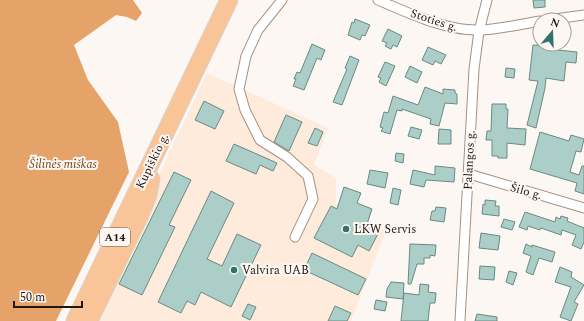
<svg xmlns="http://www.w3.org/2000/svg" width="584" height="321" viewBox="0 0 584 321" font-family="Spectral,serif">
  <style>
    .built { fill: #feebdc }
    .forest { fill: #e5a269 }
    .building { fill: #abcfc8; stroke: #688a83 }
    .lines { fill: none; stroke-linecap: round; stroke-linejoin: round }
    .street-casing { stroke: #a7907e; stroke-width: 11 }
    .highway-casing { stroke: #d7d5d4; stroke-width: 19 }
    .street { stroke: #fff; stroke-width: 9 }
    .highway { stroke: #f9c498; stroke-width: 17 }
    .poi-dot { fill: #2e746a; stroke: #fcf7f3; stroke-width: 1.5 }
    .labels { text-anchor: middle; stroke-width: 4; stroke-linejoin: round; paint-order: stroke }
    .shield { fill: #fcf7f3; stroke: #625b55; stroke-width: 1 }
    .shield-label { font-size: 11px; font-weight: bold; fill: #201811 }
    .street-label { font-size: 12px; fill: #201811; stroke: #fcf7f3 }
    .park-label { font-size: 12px; font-style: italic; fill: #71441a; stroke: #fcf7f3 }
    .poi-label { font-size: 12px; fill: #201811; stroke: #fcf7f3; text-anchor: start }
  </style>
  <rect width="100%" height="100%" fill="#fcf7f3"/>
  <!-- built -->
  <path class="built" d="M 207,73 L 328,128 L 314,165 L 336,178 L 336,203 L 386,231 L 351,321 L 92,321 L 158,176 Z"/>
  <!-- forest -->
  <path class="forest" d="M 0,0 L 133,0 L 142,13 L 136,21 L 127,17 L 116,15 L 74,45 L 88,80 L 118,122 L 129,172 L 56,321 L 0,321 Z"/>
  <!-- building -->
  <g class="building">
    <path d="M 533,0 L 545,0 L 545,7 L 534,8 Z"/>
    <path d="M 355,19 L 370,25 L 365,36 L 362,35 L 360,40 L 348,35 L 352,22 L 354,23 Z"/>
    <path d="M 388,29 L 402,36 L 397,47 L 393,45 L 391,49 L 385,46 L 387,43 L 382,41 Z"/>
    <path d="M 312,44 L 325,50 L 321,60 L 317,58 L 304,90 L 293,86 L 296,79 L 294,79 L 297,72 L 300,73 Z"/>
    <path d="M 533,45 L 549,46 L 548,49 L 577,52 L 576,63 L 566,62 L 564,81 L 546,78 L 545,88 L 536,128 L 527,125 L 538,81 L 529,80 Z"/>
    <path d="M 428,47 L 446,55 L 441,64 L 435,61 L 433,65 L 422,60 Z"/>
    <path d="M 350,56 L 359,60 L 342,105 L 333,102 L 347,69 L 345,68 Z"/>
    <path d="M 385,62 L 395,66 L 386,86 L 379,82 L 381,78 L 378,77 Z"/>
    <path d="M 410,66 L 422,72 L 417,83 L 405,77 Z"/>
    <path d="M 506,68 L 515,69 L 514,78 L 505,77 Z"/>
    <path d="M 425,87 L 443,94 L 443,89 L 455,90 L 455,93 L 457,94 L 457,104 L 445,103 L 439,126 L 430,124 L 431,119 L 402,109 L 402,111 L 397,110 L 390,134 L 381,131 L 383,128 L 380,127 L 384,112 L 388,113 L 393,96 L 418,105 Z"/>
    <path d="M 204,101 L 224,111 L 215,129 L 195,120 Z"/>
    <path d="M 492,104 L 506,104 L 506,109 L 508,109 L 507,128 L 526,129 L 525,145 L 507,143 L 507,158 L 498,158 L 498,156 L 492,156 L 492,140 L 486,140 L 487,131 L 491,131 Z"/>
    <path d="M 286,115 L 302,122 L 289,151 L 274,142 Z"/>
    <path d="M 411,127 L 422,130 L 419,139 L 408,136 Z"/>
    <path d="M 315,128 L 323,132 L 317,146 L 308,143 Z"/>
    <path d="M 439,129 L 451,130 L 451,144 L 438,144 Z"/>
    <path d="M 540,132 L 569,141 L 571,135 L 584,139 L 581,152 L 576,151 L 570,172 L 579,175 L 582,166 L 584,166 L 584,194 L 575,191 L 577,183 L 530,169 Z"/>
    <path d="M 234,144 L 277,163 L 273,171 L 260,165 L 256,174 L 226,161 Z"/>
    <path d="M 396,153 L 404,154 L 403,163 L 395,161 Z"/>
    <path d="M 435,166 L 455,168 L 454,182 L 426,180 L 424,187 L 410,184 L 413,170 L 435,175 Z"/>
    <path d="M 370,170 L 388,173 L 385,188 L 367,184 Z"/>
    <path d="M 174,172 L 191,180 L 169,225 L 175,227 L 142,295 L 119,284 Z"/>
    <path d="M 344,187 L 361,193 L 357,203 L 372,209 L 367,224 L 368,224 L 367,226 L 379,232 L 369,251 L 358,245 L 352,257 L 314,238 L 331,206 L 337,209 Z"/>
    <path d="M 393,188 L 401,190 L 398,205 L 390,203 Z"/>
    <path d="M 211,191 L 234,203 L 207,259 L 222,266 L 237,234 L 261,245 L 231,307 L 201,292 L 195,305 L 187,301 L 181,313 L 158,302 Z"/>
    <path d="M 485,200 L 496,201 L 495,206 L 499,206 L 499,216 L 482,214 L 483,204 L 485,205 Z"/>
    <path d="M 436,207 L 446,208 L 444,222 L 430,220 L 432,211 L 435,211 Z"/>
    <path d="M 525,212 L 555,222 L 556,217 L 560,219 L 561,216 L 568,218 L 567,221 L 584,228 L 584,242 L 581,249 L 572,245 L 576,235 L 562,230 L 561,235 L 541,228 L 540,230 L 528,226 L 527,230 L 519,227 Z"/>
    <path d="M 504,219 L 515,222 L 512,230 L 501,227 Z"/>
    <path d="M 481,233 L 500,236 L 498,250 L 479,248 Z"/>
    <path d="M 410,244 L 436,245 L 435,256 L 430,255 L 430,258 L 424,258 L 424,264 L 417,264 L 411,284 L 408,284 Z"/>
    <path d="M 526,244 L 532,247 L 532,245 L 555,252 L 552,262 L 539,258 L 533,275 L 526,272 L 531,256 L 523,253 Z"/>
    <path d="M 312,253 L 366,279 L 358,295 L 304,270 Z"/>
    <path d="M 480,266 L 495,267 L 494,280 L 479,279 Z"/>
    <path d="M 560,267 L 572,272 L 571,277 L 584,285 L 574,302 L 578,304 L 571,321 L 560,317 L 571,287 L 555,282 Z"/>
    <path d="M 509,271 L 517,273 L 513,285 L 506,282 Z"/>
    <path d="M 391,282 L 404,283 L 403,299 L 386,297 L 387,289 Z"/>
    <path d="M 420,284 L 429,285 L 428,292 L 436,293 L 435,303 L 430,303 L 428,321 L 401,321 L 404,293 L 419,295 Z"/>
    <path d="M 376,300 L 387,302 L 385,311 L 374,309 Z"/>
    <path d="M 248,304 L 256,307 L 250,320 L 242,316 Z"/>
    <path d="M 335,306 L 351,313 L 347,321 L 328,321 Z"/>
    <path d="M 477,314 L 497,317 L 497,321 L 475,321 Z"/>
  </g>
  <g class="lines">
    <!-- street casing -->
    <g class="street-casing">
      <g id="street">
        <path d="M 282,0 L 258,30 L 246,56 L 239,89 L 245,110 L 260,140 L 287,157 L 308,176 L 313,199 L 295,237"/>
        <path d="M 378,0 C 409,13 445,31 479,30 C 497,30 521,24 540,21"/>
        <path d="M 547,20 L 584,15"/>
        <path d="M 469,174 L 584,208"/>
        <path d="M 460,321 L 474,69 L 479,31 L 487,0"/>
      </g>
    </g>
    <!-- highway casing -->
    <g class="highway-casing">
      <g id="highway">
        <path d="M 75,321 L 229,0"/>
        <path d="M 89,321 L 140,215 L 148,195 L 151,179"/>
      </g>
    </g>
    <!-- street -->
    <use href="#street" class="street"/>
    <!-- highway -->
    <use href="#highway" class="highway"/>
  </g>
  <!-- markers -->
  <g class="poi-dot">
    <circle cx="346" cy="229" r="4"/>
    <circle cx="234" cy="270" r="4"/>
  </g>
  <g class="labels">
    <!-- shield labels -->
    <rect class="shield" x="100" y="228" width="30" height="18" rx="3"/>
    <g class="shield-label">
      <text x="115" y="241">A14</text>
    </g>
    <!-- street labels -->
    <g class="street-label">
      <text transform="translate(434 20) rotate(18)" y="4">Stoties g.</text>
      <text transform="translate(469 160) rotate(-87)" y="4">Palangos g.</text>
      <text transform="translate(152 161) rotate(-64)" y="4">Kupiškio g.</text>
      <text transform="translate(526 191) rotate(16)" y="4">Šilo g.</text>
    </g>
    <!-- park labels -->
    <g class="park-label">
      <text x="63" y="168">Šilinės miškas</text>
    </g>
    <!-- poi labels -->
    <g class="poi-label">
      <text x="354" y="233">LKW Servis</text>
      <text x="242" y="274">Valvira UAB</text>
    </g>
  </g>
  <!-- north arrow -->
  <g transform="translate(552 32) rotate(19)"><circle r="19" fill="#fcf7f3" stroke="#a49e99"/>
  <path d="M0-3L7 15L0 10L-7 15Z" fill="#2e746a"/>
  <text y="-6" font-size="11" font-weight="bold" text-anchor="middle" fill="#201811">N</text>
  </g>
  <!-- scale -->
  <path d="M14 301v6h68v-6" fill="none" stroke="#201811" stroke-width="2"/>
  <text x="20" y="301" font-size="12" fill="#201811" stroke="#fcf7f3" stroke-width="3" paint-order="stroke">50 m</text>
</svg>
